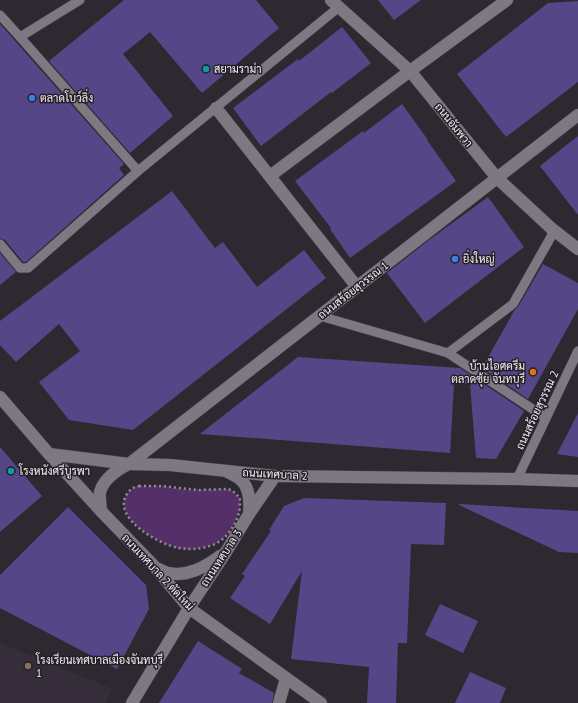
<svg xmlns="http://www.w3.org/2000/svg" width="578" height="703" viewBox="0 0 578 703" font-family="'PT Sans',Sarabun,sans-serif">
  <style>
    .built { fill: #362d3b }
    .green { fill: #552f67 }
    .building { fill: #554787 }
    .lines { fill: none; stroke-linecap: round; stroke-linejoin: round }
    .service-casing { stroke: #4b464e; stroke-width: 10 }
    .minor-casing { stroke: #4b464e; stroke-width: 13 }
    .tertiary-casing { stroke: #4b464e; stroke-width: 13 }
    .path { stroke: #928d94; stroke-width: 2.5; stroke-dasharray: 2 3; stroke-linecap: butt }
    .service { stroke: #7e7882; stroke-width: 9 }
    .minor { stroke: #7e7882; stroke-width: 12 }
    .tertiary { stroke: #7e7882; stroke-width: 12 }
    .culture-dot { fill: #0f9aa8; stroke: #251f27; stroke-width: 1.5 }
    .shop-dot { fill: #3f7fe0; stroke: #251f27; stroke-width: 1.5 }
    .food-dot { fill: #e8710a; stroke: #251f27; stroke-width: 1.5 }
    .education-dot { fill: #8d6e63; stroke: #251f27; stroke-width: 1.5 }
    .labels { text-anchor: middle; stroke-width: 3; stroke-linejoin: round; paint-order: stroke }
    .poi-label { font-size: 11px; fill: #f3eff5; stroke: #251f27; text-anchor: start }
    .street-label { font-size: 11px; fill: #f3eff5; stroke: #251f27 }
  </style>
  <rect width="100%" height="100%" fill="#2e2931"/>
  <!-- built -->
  <path class="built" d="M 0,643 L 113,689 L 105,703 L 0,703 Z"/>
  <!-- green -->
  <path class="green" d="M 139,486 L 161,486 L 190,490 L 228,489 L 233,491 L 240,498 C 240,503 240,509 239,513 C 235,526 227,538 215,544 C 204,548 193,550 182,549 C 162,546 111,519 127,494 C 130,489 134,487 139,486 Z"/>
  <!-- building -->
  <g class="building">
    <path d="M 124,0 L 256,0 L 279,28 L 202,93 L 150,32 L 123,54 L 173,116 L 130,153 L 49,61 Z"/>
    <path d="M 378,0 L 421,0 L 394,20 Z"/>
    <path d="M 578,1 L 578,82 L 506,137 L 457,74 L 548,3 Z"/>
    <path d="M 0,24 L 124,164 L 119,168 L 124,175 L 26,262 L 23,262 L 5,240 L 0,238 Z"/>
    <path d="M 342,27 L 371,63 L 332,93 L 331,92 L 261,146 L 233,108 L 298,59 L 299,61 Z"/>
    <path d="M 402,104 L 428,140 L 427,140 L 456,181 L 350,258 L 330,229 L 331,228 L 295,181 L 363,131 L 364,133 Z"/>
    <path d="M 578,136 L 578,215 L 540,166 Z"/>
    <path d="M 172,191 L 215,248 L 223,242 L 257,287 L 304,250 L 326,278 L 133,430 L 69,420 L 39,382 L 80,351 L 59,324 L 16,362 L 0,345 L 0,321 Z"/>
    <path d="M 488,197 L 524,247 L 425,323 L 387,273 L 429,240 Z"/>
    <path d="M 0,253 L 16,272 L 0,285 Z"/>
    <path d="M 543,264 L 578,283 L 578,309 L 528,399 L 482,368 L 514,311 L 518,307 Z"/>
    <path d="M 298,357 L 460,368 L 524,411 L 496,459 L 476,458 L 470,384 L 454,384 L 450,453 L 200,434 Z"/>
    <path d="M 578,413 L 578,457 L 557,454 Z"/>
    <path d="M 0,447 L 42,496 L 0,532 Z"/>
    <path d="M 304,498 L 446,503 L 444,545 L 411,544 L 407,643 L 398,643 L 396,703 L 367,703 L 369,667 L 291,659 L 302,571 L 270,624 L 230,598 L 245,576 L 242,574 L 271,531 L 269,530 L 284,506 Z"/>
    <path d="M 459,504 L 578,511 L 578,553 L 559,552 L 459,505 Z"/>
    <path d="M 68,507 L 146,585 L 149,609 L 117,669 L 0,608 L 0,575 Z"/>
    <path d="M 440,604 L 478,621 L 463,653 L 425,635 Z"/>
    <path d="M 198,641 L 242,669 L 239,673 L 274,693 L 272,703 L 159,703 Z"/>
    <path d="M 470,672 L 506,688 L 500,703 L 455,703 Z"/>
  </g>
  <g class="lines">
    <!-- service casing -->
    <g class="service-casing">
      <g id="service">
        <path d="M 0,15 L 20,37 L 138,171 L 339,7"/>
        <path d="M 20,37 L 80,0"/>
        <path d="M 0,244 L 20,268 L 28,268 L 138,171"/>
        <path d="M 320,316 L 448,353 L 513,304 L 552,235 L 551,228"/>
        <path d="M 448,353 L 546,418"/>
        <path d="M 517,479 L 578,351"/>
      </g>
    </g>
    <!-- minor casing -->
    <g class="minor-casing">
      <g id="minor">
        <path d="M 331,0 L 410,71 L 497,178 L 551,228 L 578,249"/>
        <path d="M 216,108 L 357,287"/>
        <path d="M 270,176 L 410,71 L 507,0"/>
        <path d="M 226,471 C 231,474 237,476 241,480 C 250,488 250,502 249,514"/>
        <path d="M 101,511 C 101,506 99,498 100,492 C 104,478 117,470 129,464 L 578,115"/>
        <path d="M 279,703 L 286,678"/>
      </g>
    </g>
    <!-- tertiary casing -->
    <g class="tertiary-casing">
      <g id="tertiary">
        <path d="M 0,397 L 49,454 L 101,511 L 154,566 L 189,608 L 321,703"/>
        <path d="M 49,454 L 129,464 L 170,465 L 275,476 L 517,479 L 578,481"/>
        <path d="M 156,568 C 160,569 164,572 168,573 C 188,577 205,567 220,556"/>
        <path d="M 132,703 L 189,608 L 226,552 L 249,514 L 275,476"/>
      </g>
    </g>
    <!-- path -->
    <path class="path" d="M 139,486 L 161,486 L 198,490 L 228,489 L 233,491 L 240,498 C 240,503 240,509 239,513 C 235,526 227,538 215,544 C 203,549 192,550 179,548 C 160,545 111,518 127,494 C 130,489 134,487 139,486 Z"/>
    <!-- service -->
    <use href="#service" class="service"/>
    <!-- minor -->
    <use href="#minor" class="minor"/>
    <!-- tertiary -->
    <use href="#tertiary" class="tertiary"/>
  </g>
  <!-- markers -->
  <g class="culture-dot">
    <circle cx="206" cy="69" r="4"/>
    <circle cx="11" cy="471" r="4"/>
  </g>
  <g class="shop-dot">
    <circle cx="32" cy="98" r="4"/>
    <circle cx="455" cy="259" r="4"/>
  </g>
  <circle class="food-dot" cx="533" cy="372" r="4"/>
  <circle class="education-dot" cx="28" cy="666" r="4"/>
  <g class="labels">
    <!-- poi labels -->
    <g class="poi-label">
      <text x="214" y="73">สยามราม่า</text>
      <text x="40" y="102">ตลาดโบว์ลิ่ง</text>
      <text x="463" y="263">ยิ่งใหญ่</text>
      <text x="525" y="370" text-anchor="end">บ้านไอศครีม<tspan x="525" dy="13">ตลาดซุ้ย จันทบุรี</tspan></text>
      <text x="19" y="475">โรงหนังศรีบูรพา</text>
      <text x="36" y="664">โรงเรียนเทศบาลเมืองจันทบุรี<tspan x="36" dy="13">1</tspan></text>
    </g>
    <!-- street labels -->
    <g class="street-label">
      <text transform="translate(454 125) rotate(51)" y="4">ถนนอัมพวา</text>
      <text transform="translate(353 290) rotate(-38)" y="4">ถนนสร้อยสุวรรณ 1</text>
      <text transform="translate(537 410) rotate(-65)" y="4">ถนนสร้อยสุวรรณ 2</text>
      <text transform="translate(275 474) rotate(3)" y="4">ถนนเทศบาล 2</text>
      <text transform="translate(221 558) rotate(-57)" y="4">ถนนเทศบาล 3</text>
      <text transform="translate(158 572) rotate(47)" y="4">ถนนเทศบาล 2 ตัดใหม่</text>
    </g>
  </g>
</svg>
